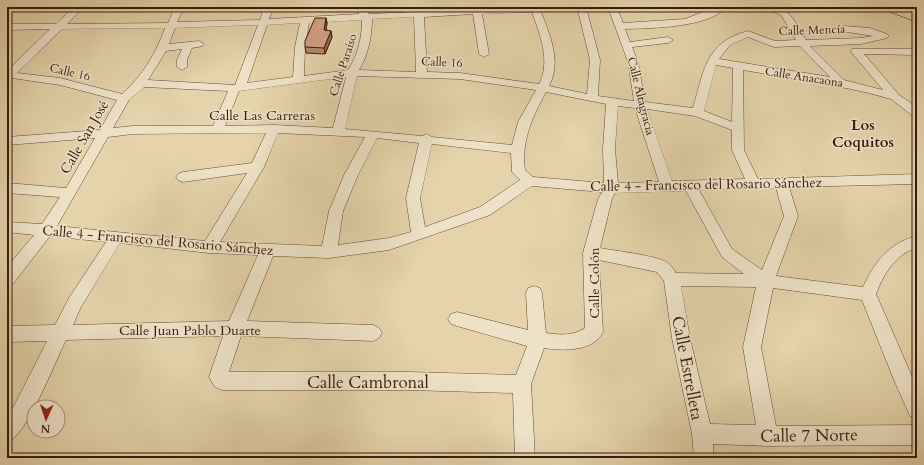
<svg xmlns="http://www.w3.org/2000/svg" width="924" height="465" viewBox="0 0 924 465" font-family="Cardo,serif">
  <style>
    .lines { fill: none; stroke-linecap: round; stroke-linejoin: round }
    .minor-casing { stroke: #644834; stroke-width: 1 }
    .major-casing { stroke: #3a1a0d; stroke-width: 1 }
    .minor { fill: #ede2c8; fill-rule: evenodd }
    .major { fill: #e4d3ab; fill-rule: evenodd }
    .wall { fill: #b58970; stroke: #3a1a0d }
    .shaded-wall { fill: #936f5b; stroke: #3a1a0d }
    .building { fill: #d29f82; stroke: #3a1a0d }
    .labels { text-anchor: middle; stroke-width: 3; stroke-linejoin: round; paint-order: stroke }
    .far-street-label { font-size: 12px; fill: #3a1a0d; stroke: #ede2c8 }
    .street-label { font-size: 14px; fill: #3a1a0d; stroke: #ede2c8 }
    .neighbourhood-label { font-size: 15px; font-weight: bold; fill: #3a1a0d; stroke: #ede2c8 }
    .near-street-label { font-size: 17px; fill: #3a1a0d; stroke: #ede2c8 }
  </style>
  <rect width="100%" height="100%" fill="#e4d3ab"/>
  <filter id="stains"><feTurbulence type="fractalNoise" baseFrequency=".005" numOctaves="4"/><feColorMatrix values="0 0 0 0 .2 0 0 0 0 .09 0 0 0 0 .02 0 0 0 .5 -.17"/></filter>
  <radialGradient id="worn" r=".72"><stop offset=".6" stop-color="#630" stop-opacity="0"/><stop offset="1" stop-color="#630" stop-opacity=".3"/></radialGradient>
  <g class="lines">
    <!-- minor casing -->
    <g class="minor-casing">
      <path id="minor" d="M 74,7 L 84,7 L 67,24 L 168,23 L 175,7 L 185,7 L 177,22 L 260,20 L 264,7 L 274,7 L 269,19 L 359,14 L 356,7 L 366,7 L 369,14 L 414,12 L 412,7 L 422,7 L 423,11 L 472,9 L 471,7 L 625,7 L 618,10 L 623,23 L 685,19 L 715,7 L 727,7 C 708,28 652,28 625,29 L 630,42 L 668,37 L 673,40 L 668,43 L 632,47 L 638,62 L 645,102 L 693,108 C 704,71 705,42 748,31 L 775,41 L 796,40 L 781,15 L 763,7 C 792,7 792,18 806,40 L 861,38 L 873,36 L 841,31 L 839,29 L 841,27 L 844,26 L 870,28 L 887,34 L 889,36 L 887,38 L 861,44 L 810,46 L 844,80 L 883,90 L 852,53 L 851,51 L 852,49 L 917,49 L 916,55 L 864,54 L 899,95 L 917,107 L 917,117 L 913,116 L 891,99 L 869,93 L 827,84 L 743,70 L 744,150 L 758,179 L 917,174 L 917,184 L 789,187 L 798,216 L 776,276 L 863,287 C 875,261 889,243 917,236 L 917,248 C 896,253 883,275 876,294 L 917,388 L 917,419 L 910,416 L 894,380 L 862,300 L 773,288 L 761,347 L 776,426 L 917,425 L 917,445 L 768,446 L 713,444 L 714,458 L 694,458 L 692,434 L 672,338 L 664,281 L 657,272 L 599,260 L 603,332 C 593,352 563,351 544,348 L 531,384 L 535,458 L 515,458 L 513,393 L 408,390 L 222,390 L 215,387 L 209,377 L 223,336 L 66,340 C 55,362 27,435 7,443 L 7,416 L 14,406 L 47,341 L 7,342 L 7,326 L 55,325 L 69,298 L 106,242 L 50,236 L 13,284 L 7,286 L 7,267 L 34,235 L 7,232 L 7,222 L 42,224 L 60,197 L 7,193 L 7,183 L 66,188 L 95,138 L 7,145 L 7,137 L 100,130 L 117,100 L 60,85 L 12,78 L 7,80 L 7,71 L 50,29 L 7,30 L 7,24 L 56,24 ZM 609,10 L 628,62 L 634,101 L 598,96 L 600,60 L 587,11 ZM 578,11 L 590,60 L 587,94 L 549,86 C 562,62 550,35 541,12 ZM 532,12 C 540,35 551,62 539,84 L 460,73 L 427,72 L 424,17 L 473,14 L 479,54 L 484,57 L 489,54 L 482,14 ZM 414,17 L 416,72 L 359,70 C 368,56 372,36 372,19 ZM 362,20 C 362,36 358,56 348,70 L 304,76 L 305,47 L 309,23 ZM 300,23 L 295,47 L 293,77 L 247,83 L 267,25 ZM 258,25 L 235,85 L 148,80 L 166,51 L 182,49 L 177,60 L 177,67 L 182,70 L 187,67 L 187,60 L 192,48 L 203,46 L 204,44 L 199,41 L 169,44 L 175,28 ZM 165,28 C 156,54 142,76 122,94 L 60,78 L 17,73 L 62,29 ZM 748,37 L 774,47 L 800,46 L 830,77 L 719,59 L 730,45 ZM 716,65 L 733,68 L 732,122 L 704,111 ZM 357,76 L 460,79 L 536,90 L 518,122 L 512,145 L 432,137 L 427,134 L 422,136 L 345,129 ZM 346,77 L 333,128 L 274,125 L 225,126 L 239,91 ZM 144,87 L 228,91 L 213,126 L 133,126 L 113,128 L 129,100 ZM 546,92 L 606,104 L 603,149 L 604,183 L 533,177 L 525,170 C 521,141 532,118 546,92 ZM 618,106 L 635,108 L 659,182 L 618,183 L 615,149 ZM 647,109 L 695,116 L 732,130 L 732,150 L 745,179 L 672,181 ZM 266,133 L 252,163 L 183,172 L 178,174 L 176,177 L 178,180 L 183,182 L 247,173 L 205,241 L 57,226 L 108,137 L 133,134 ZM 278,133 L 365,137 L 344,175 L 329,211 L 322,246 L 220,242 L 264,167 ZM 377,138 L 419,143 L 406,198 L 411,232 L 389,238 L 338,245 L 343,211 L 358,175 ZM 432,144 L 511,153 L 512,172 L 520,180 L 480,207 L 425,227 L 420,198 ZM 532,186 L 602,192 L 598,199 L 583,253 L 585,328 C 574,336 559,335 546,333 L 542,293 L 540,288 L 534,286 L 528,288 L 526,293 L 528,330 L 457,312 L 451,314 L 448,319 L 451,324 L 457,326 L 527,346 L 516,375 L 408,372 L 229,372 L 241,336 L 373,341 L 379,338 L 382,333 L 379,328 L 373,325 L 247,321 L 273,256 L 329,258 L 389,250 L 490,215 ZM 776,188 L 784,216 L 762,270 L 732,249 L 699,190 ZM 686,191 L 722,257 L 744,274 L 676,273 C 674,270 671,265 668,263 C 656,255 615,251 600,248 L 612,199 L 615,193 ZM 120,243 L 209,253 L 258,255 L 229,321 L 73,325 L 81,307 ZM 681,286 L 756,287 L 743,347 L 756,425 L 710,424 L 690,338 Z"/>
    </g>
    <!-- major casing -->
    <g class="major-casing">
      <path id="major" d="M 880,7 L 897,7 L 917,14 L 917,22 L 882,9 Z"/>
    </g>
    <!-- minor -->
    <use href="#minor" class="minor"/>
    <!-- major -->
    <use href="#major" class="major"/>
  </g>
  <!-- wall -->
  <path class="wall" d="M 326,18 L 327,23 L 326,30 L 331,31 L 332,37 L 325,54 L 306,53 L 305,47 Z"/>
  <!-- shaded-wall -->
  <g class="shaded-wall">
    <path d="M 326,18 L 327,23 L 325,36 L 324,30 Z"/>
    <path d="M 331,31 L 332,37 L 325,54 L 324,48 Z"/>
  </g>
  <!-- building -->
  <path class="building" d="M 315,18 L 326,18 L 324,30 L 331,31 L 324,48 L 305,47 L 305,41 Z"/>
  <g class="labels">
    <!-- far-street labels -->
    <g class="far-street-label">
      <text transform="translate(812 30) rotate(-2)" y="4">Calle Mencía</text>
      <text transform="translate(442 62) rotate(3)" y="4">Calle 16</text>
      <text transform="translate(343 65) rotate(-72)" y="4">Calle Paraíso</text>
      <text transform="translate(70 72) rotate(13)" y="4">Calle 16</text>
      <text transform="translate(804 77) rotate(9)" y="4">Calle Anacaona</text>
      <text transform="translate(641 96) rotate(76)" y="4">Calle Altagracia</text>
    </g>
    <!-- street labels -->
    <g class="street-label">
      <text x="262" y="120">Calle Las Carreras</text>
      <text transform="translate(84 137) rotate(-60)" y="5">Calle San José</text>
      <text transform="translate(706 184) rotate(-1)" y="5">Calle 4 - Francisco del Rosario Sánchez</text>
      <text transform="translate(158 240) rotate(5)" y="5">Calle 4 - Francisco del Rosario Sánchez</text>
      <text transform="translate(594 283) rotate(-90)" y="5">Calle Colón</text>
      <text x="190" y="335">Calle Juan Pablo Duarte</text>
    </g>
    <!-- neighbourhood labels -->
    <g class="neighbourhood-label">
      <text x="863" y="130">Los<tspan x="863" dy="17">Coquitos</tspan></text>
    </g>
    <!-- near-street labels -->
    <g class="near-street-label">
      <text transform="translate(688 368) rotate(79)" y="6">Calle Estrelleta</text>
      <text x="368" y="388">Calle Cambronal</text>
      <text transform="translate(809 435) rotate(-1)" y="6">Calle 7 Norte</text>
    </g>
  </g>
  <!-- margin -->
  <rect width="924" height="465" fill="none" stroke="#e4d3ab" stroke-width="24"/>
  <rect x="8" y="8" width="908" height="449" fill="none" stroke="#3a1a0d" stroke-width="2"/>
  <rect x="12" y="12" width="900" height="441" fill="none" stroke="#3a1a0d"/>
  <!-- north arrow -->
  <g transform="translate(46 419) rotate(183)"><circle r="19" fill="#ede2c8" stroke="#a5927d"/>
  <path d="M0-3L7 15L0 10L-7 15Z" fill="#8f2418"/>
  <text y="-6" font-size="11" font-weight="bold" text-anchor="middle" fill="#3a1a0d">N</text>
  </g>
  <rect width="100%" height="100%" filter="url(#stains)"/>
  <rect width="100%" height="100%" fill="url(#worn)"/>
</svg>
